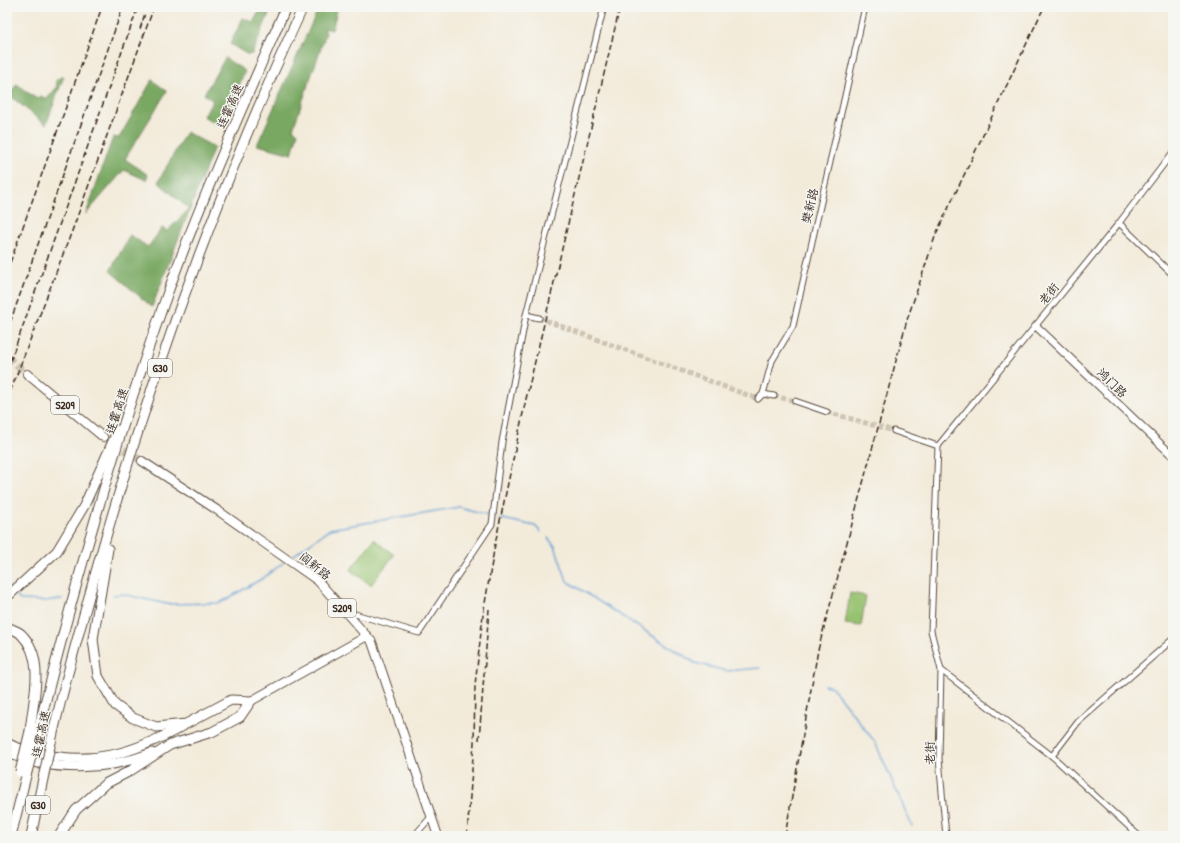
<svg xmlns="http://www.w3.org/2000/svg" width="1180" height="843" viewBox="0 0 1180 843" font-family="'Patrick Hand','LXGW WenKai TC',sans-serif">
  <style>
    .green { fill: #97c270; stroke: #697647 }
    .forest { fill: #79a862; stroke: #5a6940 }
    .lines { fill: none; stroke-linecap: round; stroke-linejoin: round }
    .stream { stroke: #639ed3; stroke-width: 1.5 }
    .street-tunnel { stroke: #cec4b4; stroke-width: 5; stroke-dasharray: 5 2.5; stroke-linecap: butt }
    .primary-tunnel { stroke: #cec4b4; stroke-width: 8; stroke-dasharray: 8 4; stroke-linecap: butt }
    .street-casing { stroke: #57473a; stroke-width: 7 }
    .secondary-casing { stroke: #57473a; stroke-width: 9 }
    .primary-casing { stroke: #57473a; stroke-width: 10 }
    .highway-casing { stroke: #57473a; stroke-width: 11 }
    .street { stroke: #fff; stroke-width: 5 }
    .secondary { stroke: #fff; stroke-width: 7 }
    .primary { stroke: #fff; stroke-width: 8 }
    .highway { stroke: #fff; stroke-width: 9 }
    .rail { stroke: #3b2a1e; stroke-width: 1.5; stroke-dasharray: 6 3; stroke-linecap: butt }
    .highway-bridge-casing { stroke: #57473a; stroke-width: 11; stroke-linecap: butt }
    .highway-bridge { stroke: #fff; stroke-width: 9 }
    .labels { text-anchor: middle; stroke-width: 3; stroke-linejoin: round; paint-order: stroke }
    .shield { fill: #f6f6f2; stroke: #73675e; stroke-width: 1 }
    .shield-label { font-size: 11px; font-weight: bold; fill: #3b2a1e }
    .street-label { font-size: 12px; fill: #3b2a1e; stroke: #f6f6f2 }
  </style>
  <rect width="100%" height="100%" fill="#f6f6f2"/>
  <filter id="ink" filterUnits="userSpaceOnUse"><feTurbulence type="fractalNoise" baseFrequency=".025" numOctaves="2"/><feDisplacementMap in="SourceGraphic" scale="8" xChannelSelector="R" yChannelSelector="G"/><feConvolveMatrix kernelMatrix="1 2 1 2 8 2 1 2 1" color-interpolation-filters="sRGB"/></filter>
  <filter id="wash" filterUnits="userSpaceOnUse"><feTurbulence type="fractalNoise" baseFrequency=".012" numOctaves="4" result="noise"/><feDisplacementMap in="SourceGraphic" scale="16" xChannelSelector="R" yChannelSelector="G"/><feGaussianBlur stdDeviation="0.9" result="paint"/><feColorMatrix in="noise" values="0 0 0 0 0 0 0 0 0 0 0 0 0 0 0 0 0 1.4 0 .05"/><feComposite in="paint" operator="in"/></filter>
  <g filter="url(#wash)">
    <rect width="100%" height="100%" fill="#f3ebda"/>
    <!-- green -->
    <g class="green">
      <path d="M 374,539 L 394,555 L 371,585 L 350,570 Z"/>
      <path d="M 850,593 L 866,596 L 861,626 L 845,624 Z"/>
    </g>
    <!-- forest -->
    <g class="forest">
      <path d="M 262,7 L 272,7 L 252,54 L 248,55 L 230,44 L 243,18 L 253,22 Z"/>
      <path d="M 319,7 L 338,7 L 332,30 L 324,28 L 326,33 L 293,129 L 298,133 L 292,154 L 257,145 Z"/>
      <path d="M 225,58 L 245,71 L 222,127 L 203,116 L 213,101 L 204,94 Z"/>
      <path d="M 64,76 L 46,125 L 9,95 L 17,84 L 37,99 L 41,96 L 47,99 L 57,87 L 56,80 Z"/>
      <path d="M 152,80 L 167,91 L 125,159 L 148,175 L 146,180 L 124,170 L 86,214 L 113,137 L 119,138 Z"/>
      <path d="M 186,132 L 214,147 L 152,307 L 110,271 L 130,235 L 148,247 L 162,228 L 167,231 L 189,209 L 158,182 Z"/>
    </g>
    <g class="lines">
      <!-- stream -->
      <g class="stream">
        <path d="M 498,518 L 535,526 L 541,532"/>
        <path d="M 548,538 L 555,546 L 567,581 L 695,663 L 726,671 L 760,668"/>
        <path d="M 291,557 L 330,529 L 459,507 L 489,515"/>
        <path d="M 7,585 L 10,587"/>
        <path d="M 113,595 L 122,594 L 167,604 L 220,603 L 263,578 L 283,563"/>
        <path d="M 17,596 L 20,600 L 45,601 L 62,599"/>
        <path d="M 824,685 L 832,687 L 875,742 L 912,826"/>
      </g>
    </g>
  </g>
  <g filter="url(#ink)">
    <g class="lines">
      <!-- street-tunnel -->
      <g class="street-tunnel">
        <path d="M 539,318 L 758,399"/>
        <path d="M 774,396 L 795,401"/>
        <path d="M 827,412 L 894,431"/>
      </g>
      <!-- primary-tunnel -->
      <g class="primary-tunnel">
        <path d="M 7,357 L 27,374"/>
        <path d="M 103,437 L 142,461"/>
      </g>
      <!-- street casing -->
      <g class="street-casing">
        <g id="street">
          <path d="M 1119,223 L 1173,275"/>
          <path d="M 526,315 L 539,318"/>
          <path d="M 774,396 L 763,394 L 772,361 L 793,326 L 865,7"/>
          <path d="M 758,399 L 763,394"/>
          <path d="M 795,401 L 827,412"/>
          <path d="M 894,431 L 938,446 L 931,631 L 941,670 L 939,759 L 946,836"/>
          <path d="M 938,446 L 1119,223 L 1173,152"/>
          <path d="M 345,611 L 419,633 L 492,524 L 502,442 L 526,315 L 604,7"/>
          <path d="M 941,670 L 1052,756 L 1139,836"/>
          <path d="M 1052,756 L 1078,722 L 1173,639"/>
          <path d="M 414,836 L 431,817"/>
        </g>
      </g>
      <!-- secondary casing -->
      <g class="secondary-casing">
        <path id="secondary" d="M 1036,326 L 1173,456"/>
      </g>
      <!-- primary casing -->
      <g class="primary-casing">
        <g id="primary">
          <path d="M 27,374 L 103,437"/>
          <path d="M 142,461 L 217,510 L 318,581 L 372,642 L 438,836"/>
          <path d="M 251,701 L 367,636"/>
        </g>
      </g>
      <!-- highway casing -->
      <g class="highway-casing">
        <g id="highway">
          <path d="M 7,597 L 57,551 L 84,506 L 118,430"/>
          <path d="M 7,627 C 11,629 18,631 21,634 C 46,658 33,700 30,731"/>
          <path d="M 38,731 C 74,588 114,445 163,306 C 199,204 243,106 286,7"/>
          <path d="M 51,742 C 64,683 81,626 97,568 C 151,376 219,187 303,7"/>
          <path d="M 7,743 C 17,749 28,751 39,753 C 93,767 136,752 183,726"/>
          <path d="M 7,753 C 17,756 29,761 39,763 C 77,770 116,767 152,753"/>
          <path d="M 11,836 L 27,772"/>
          <path d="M 31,836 L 44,774"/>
          <path d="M 59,836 L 76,810 L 105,784 L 130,771 L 170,745 L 212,732 L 240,717 L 251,701 L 231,700 L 186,724 L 156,727 L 133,718 L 115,705 L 98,676 L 93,639 L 108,549"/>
        </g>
      </g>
      <!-- street -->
      <use href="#street" class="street"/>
      <!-- secondary -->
      <use href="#secondary" class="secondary"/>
      <!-- primary -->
      <use href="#primary" class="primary"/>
      <!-- highway -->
      <use href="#highway" class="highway"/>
      <!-- rail -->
      <g class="rail">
        <path d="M 140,29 L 147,7"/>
        <path d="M 7,271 L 102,7"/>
        <path d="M 7,331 L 123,7"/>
        <path d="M 7,370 L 138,7"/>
        <path d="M 7,400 L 72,231 L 154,7"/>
        <path d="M 479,740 L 489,609"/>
        <path d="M 467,836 L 474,743 L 475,685 L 483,615 L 495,544 L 526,399 L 620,7"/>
        <path d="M 785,836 L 818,650 L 907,320 L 936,234 L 1044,7"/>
      </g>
      <!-- highway-bridge casing -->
      <g class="highway-bridge-casing">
        <g id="highway-bridge">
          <path d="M 20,772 L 30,731"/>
          <path d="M 27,772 L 38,731"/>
          <path d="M 44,774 L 51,742"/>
        </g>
      </g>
      <!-- highway-bridge -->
      <use href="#highway-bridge" class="highway-bridge"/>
    </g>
  </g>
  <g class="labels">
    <!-- shield labels -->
    <g class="shield">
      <rect x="148" y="359" width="24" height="18" rx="3"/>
      <rect x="51" y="396" width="28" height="18" rx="3"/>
      <rect x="328" y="599" width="28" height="18" rx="3"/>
      <rect x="26" y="796" width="24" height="18" rx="3"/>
    </g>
    <g class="shield-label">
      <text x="160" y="372">G30</text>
      <text x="65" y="409">S209</text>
      <text x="342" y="612">S209</text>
      <text x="38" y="809">G30</text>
    </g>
    <!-- street labels -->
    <g class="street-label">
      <text transform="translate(230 106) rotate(-66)" y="4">连霍高速</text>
      <text transform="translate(810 206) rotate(-77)" y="4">樊新路</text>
      <text transform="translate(1049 294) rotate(-51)" y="4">老街</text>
      <text transform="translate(1112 383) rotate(44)" y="4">鸿门路</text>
      <text transform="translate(117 411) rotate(-72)" y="4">连霍高速</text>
      <text transform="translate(315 566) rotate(39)" y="4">阎新路</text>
      <text transform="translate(41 734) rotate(-78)" y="4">连霍高速</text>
      <text transform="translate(930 753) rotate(-91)" y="4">老街</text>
    </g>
  </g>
  <!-- margin -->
  <rect width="1180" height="843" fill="none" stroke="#f6f6f2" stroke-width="24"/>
</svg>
